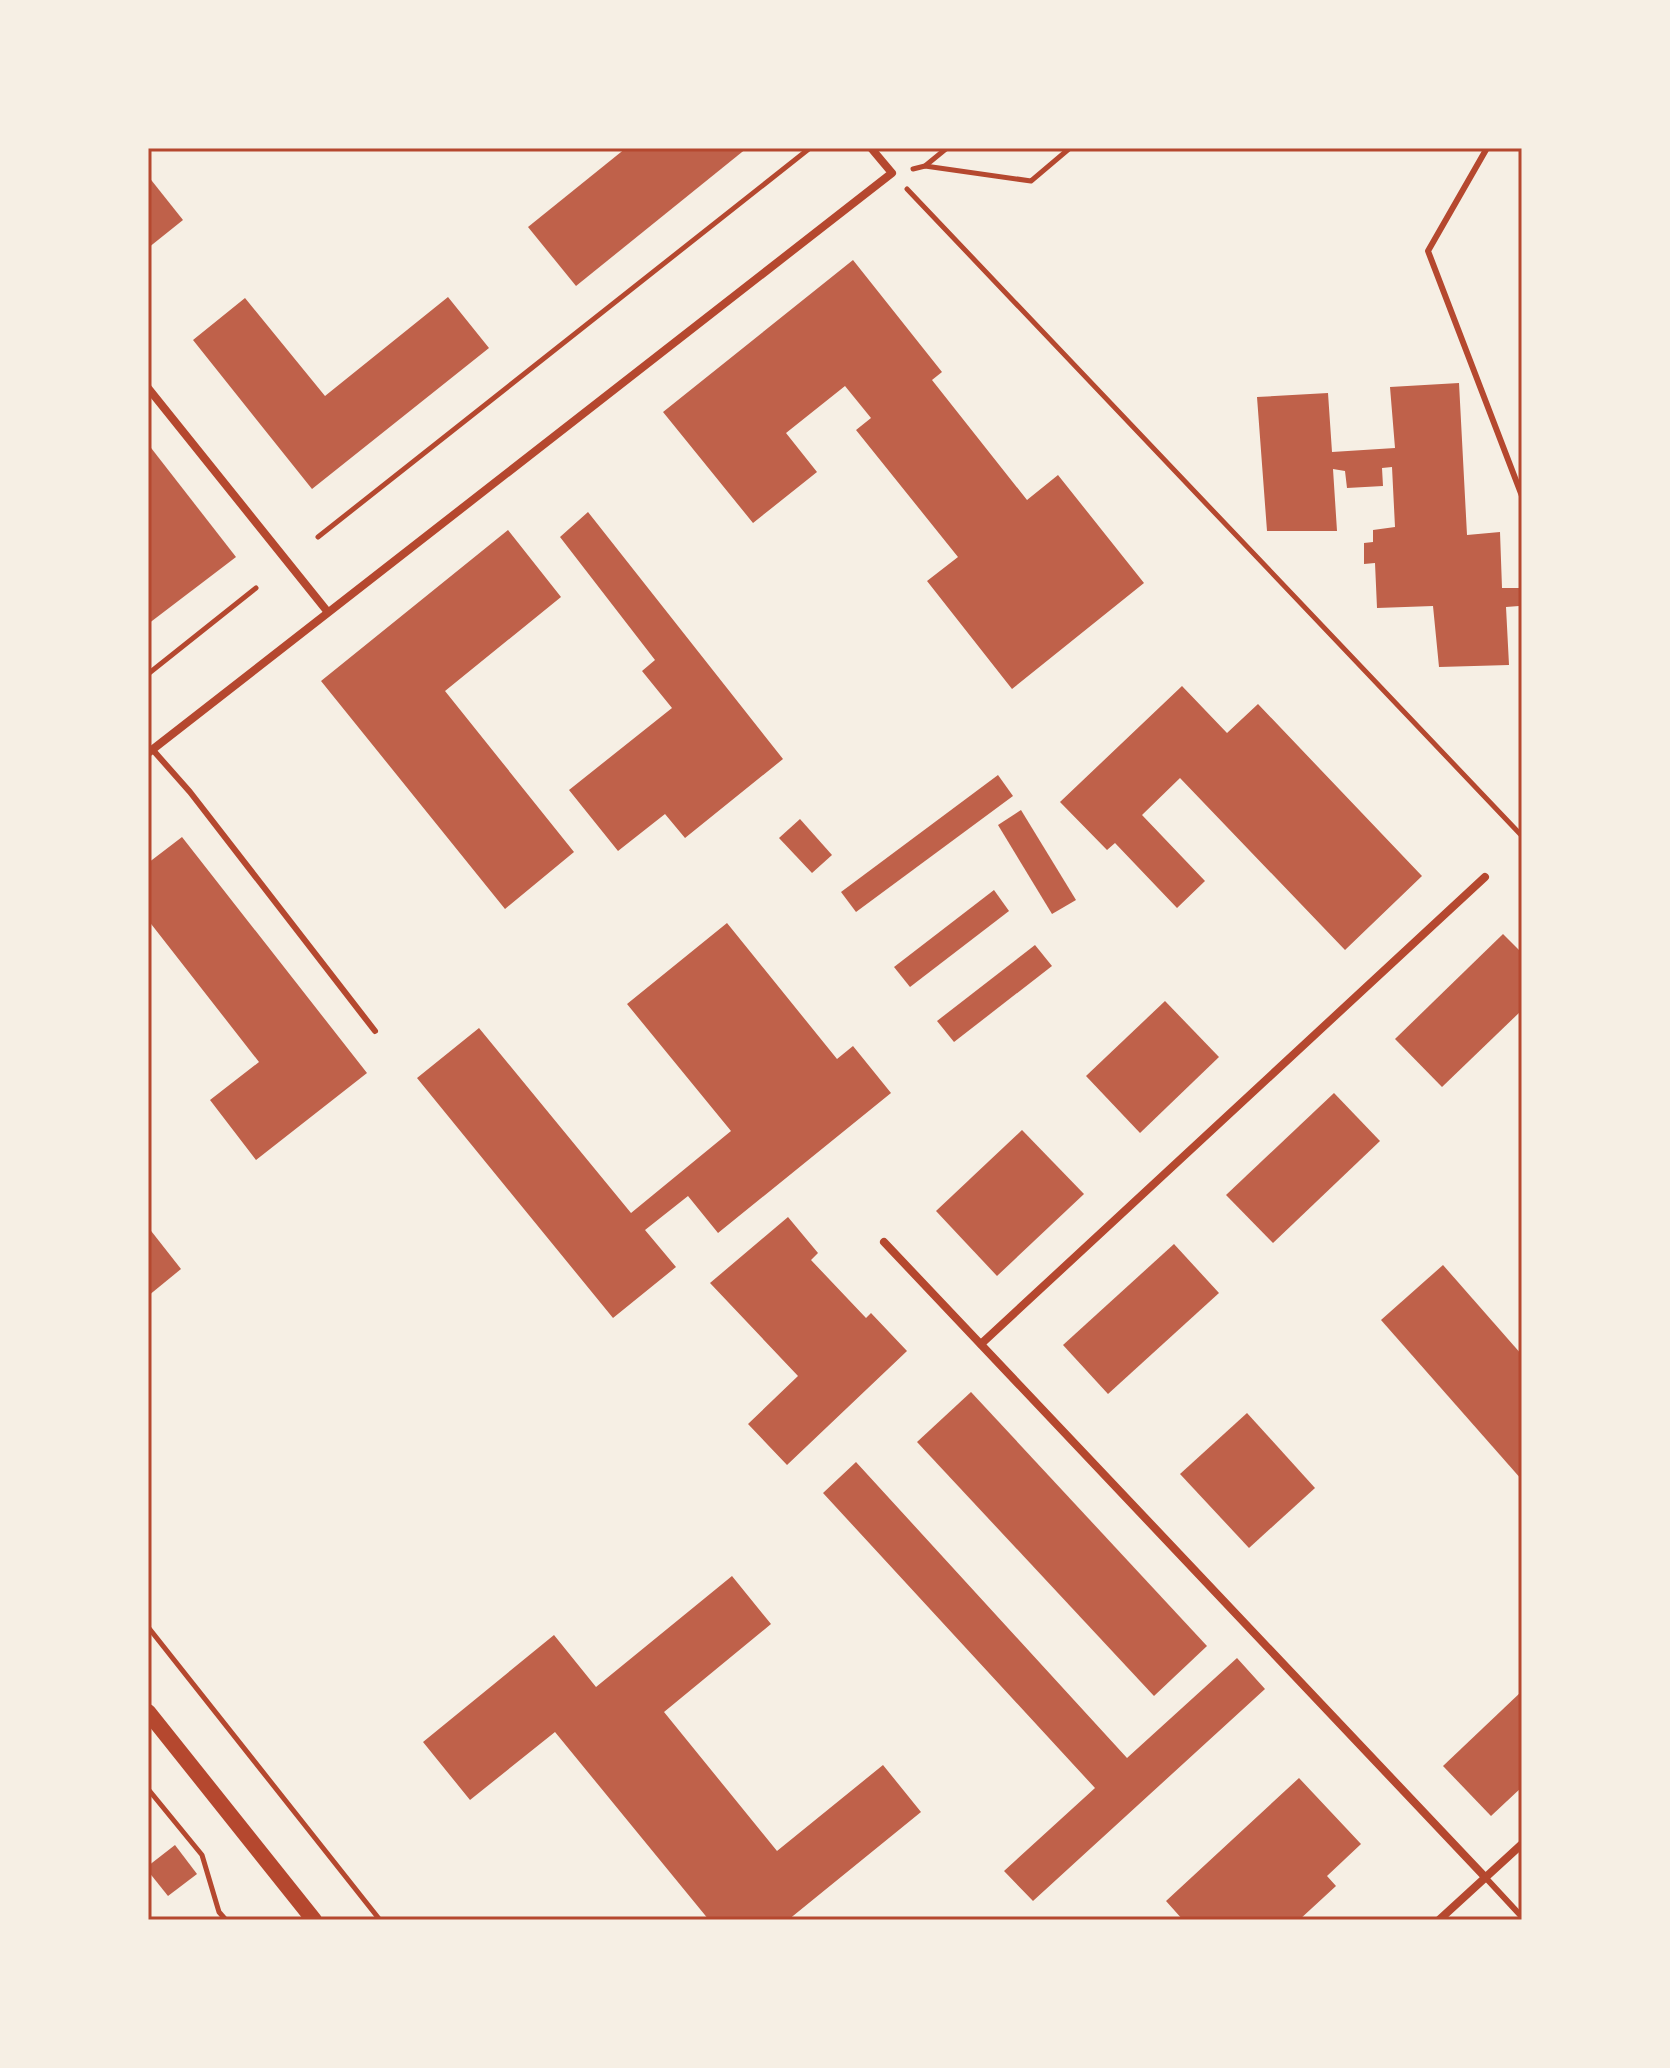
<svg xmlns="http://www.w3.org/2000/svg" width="1670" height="2068" viewBox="0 0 1670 2068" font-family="'Exo 2',sans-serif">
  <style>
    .building { fill: #bf614a }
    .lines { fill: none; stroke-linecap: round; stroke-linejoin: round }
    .path { stroke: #b5482f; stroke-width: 5 }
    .service { stroke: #b5482f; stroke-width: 6 }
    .minor { stroke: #b5482f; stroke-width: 8 }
    .secondary { stroke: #b5482f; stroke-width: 16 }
    .neatline { fill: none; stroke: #b5482f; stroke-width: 3 }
  </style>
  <rect width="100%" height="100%" fill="#f6efe4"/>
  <!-- building -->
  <g class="building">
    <path d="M 626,148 L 747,148 L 576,286 L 528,227 Z"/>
    <path d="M 148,176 L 183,220 L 148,248 Z"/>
    <path d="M 853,260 L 942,372 L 932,380 L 1027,500 L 1058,475 L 1144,583 L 1012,689 L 927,581 L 958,557 L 856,430 L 871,418 L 845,386 L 786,433 L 817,472 L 753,523 L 663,412 Z"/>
    <path d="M 448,297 L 489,348 L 312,489 L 193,340 L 245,298 L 325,396 Z"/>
    <path d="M 1459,383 L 1467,535 L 1500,532 L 1502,588 L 1522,588 L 1522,613 L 1519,613 L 1519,606 L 1506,607 L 1509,665 L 1439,667 L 1433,606 L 1377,608 L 1375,563 L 1364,564 L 1364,543 L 1373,542 L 1373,530 L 1395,527 L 1392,467 L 1382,468 L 1383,486 L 1347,488 L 1345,471 L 1333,469 L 1337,531 L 1267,531 L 1257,397 L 1328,393 L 1332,452 L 1395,448 L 1390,387 Z"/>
    <path d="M 148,444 L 236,557 L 148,624 Z"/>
    <path d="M 588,512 L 783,759 L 685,838 L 665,814 L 618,851 L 569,790 L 672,708 L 642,671 L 655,660 L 560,537 Z"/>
    <path d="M 508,530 L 561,597 L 445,691 L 574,852 L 505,909 L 321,681 Z"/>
    <path d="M 1182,686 L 1227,733 L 1258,704 L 1422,876 L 1345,950 L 1180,778 L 1142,815 L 1205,881 L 1177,908 L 1115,843 L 1107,850 L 1060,802 Z"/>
    <path d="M 998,775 L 1013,796 L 856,912 L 841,892 Z"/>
    <path d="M 1021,810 L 1076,900 L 1052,914 L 998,825 Z"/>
    <path d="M 800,819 L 832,855 L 812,873 L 779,838 Z"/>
    <path d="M 182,837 L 367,1073 L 256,1160 L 210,1100 L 259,1062 L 148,920 L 148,863 Z"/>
    <path d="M 994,890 L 1009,911 L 910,987 L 894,967 Z"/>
    <path d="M 727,923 L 837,1059 L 853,1046 L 891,1093 L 718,1233 L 688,1196 L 645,1230 L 676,1267 L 613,1318 L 417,1078 L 479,1028 L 631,1213 L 731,1131 L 627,1004 Z"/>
    <path d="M 1503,934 L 1522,953 L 1522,1010 L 1442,1087 L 1395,1039 Z"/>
    <path d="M 1035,945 L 1052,966 L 954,1042 L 937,1021 Z"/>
    <path d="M 1165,1001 L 1219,1057 L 1140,1133 L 1086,1076 Z"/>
    <path d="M 1334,1093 L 1380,1141 L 1273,1243 L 1226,1195 Z"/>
    <path d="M 1022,1130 L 1084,1194 L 997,1276 L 936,1211 Z"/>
    <path d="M 788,1217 L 818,1253 L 811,1260 L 866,1318 L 871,1313 L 907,1351 L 787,1465 L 748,1424 L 798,1376 L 710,1283 Z"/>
    <path d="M 148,1227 L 181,1269 L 148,1296 Z"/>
    <path d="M 1174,1244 L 1219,1293 L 1108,1394 L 1063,1345 Z"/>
    <path d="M 1443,1265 L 1522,1355 L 1522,1480 L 1381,1320 Z"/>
    <path d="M 971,1392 L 1207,1646 L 1154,1696 L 917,1442 Z"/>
    <path d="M 1247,1413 L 1315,1488 L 1249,1548 L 1180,1474 Z"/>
    <path d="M 856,1462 L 1127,1758 L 1237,1658 L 1265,1689 L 1033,1901 L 1004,1871 L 1095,1788 L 823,1493 Z"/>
    <path d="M 732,1576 L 771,1624 L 664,1712 L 777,1851 L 883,1765 L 921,1812 L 788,1920 L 709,1920 L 555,1732 L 470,1800 L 423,1742 L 554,1635 L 596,1687 Z"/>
    <path d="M 1522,1691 L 1522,1787 L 1491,1816 L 1443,1766 Z"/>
    <path d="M 1299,1778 L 1361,1844 L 1327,1876 L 1336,1886 L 1299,1920 L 1183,1920 L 1166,1901 Z"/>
    <path d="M 175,1845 L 197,1874 L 168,1896 L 148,1871 L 148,1866 Z"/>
  </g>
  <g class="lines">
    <!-- path -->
    <g class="path">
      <path d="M 925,166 L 1031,181 L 1070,148"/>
      <path d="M 913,169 L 925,166 L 947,148"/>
      <path d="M 907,189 L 1522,836"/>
      <path d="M 318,537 L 810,148"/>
      <path d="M 148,674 L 256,588"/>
      <path d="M 148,1627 L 380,1920"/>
      <path d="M 148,1789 L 202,1855 L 219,1912 L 226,1920"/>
    </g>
    <!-- service -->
    <g class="service">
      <path d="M 1487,148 L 1428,251 L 1522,496"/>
      <path d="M 152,749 L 190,792 L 375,1031"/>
      <path d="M 1485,1877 L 1522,1917"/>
    </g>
    <!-- minor -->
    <g class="minor">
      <path d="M 148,388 L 327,611"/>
      <path d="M 148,753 L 892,173 L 871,148"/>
      <path d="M 884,1242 L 1485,1877"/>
      <path d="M 981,1344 L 1485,877"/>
      <path d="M 1439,1920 L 1522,1844"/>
    </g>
    <!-- secondary -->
    <path class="secondary" d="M 148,1712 L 314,1920"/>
  </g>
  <!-- border -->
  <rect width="1670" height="2068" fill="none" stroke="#f6efe4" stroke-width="300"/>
  <rect x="150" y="150" width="1370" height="1768" class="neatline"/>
</svg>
